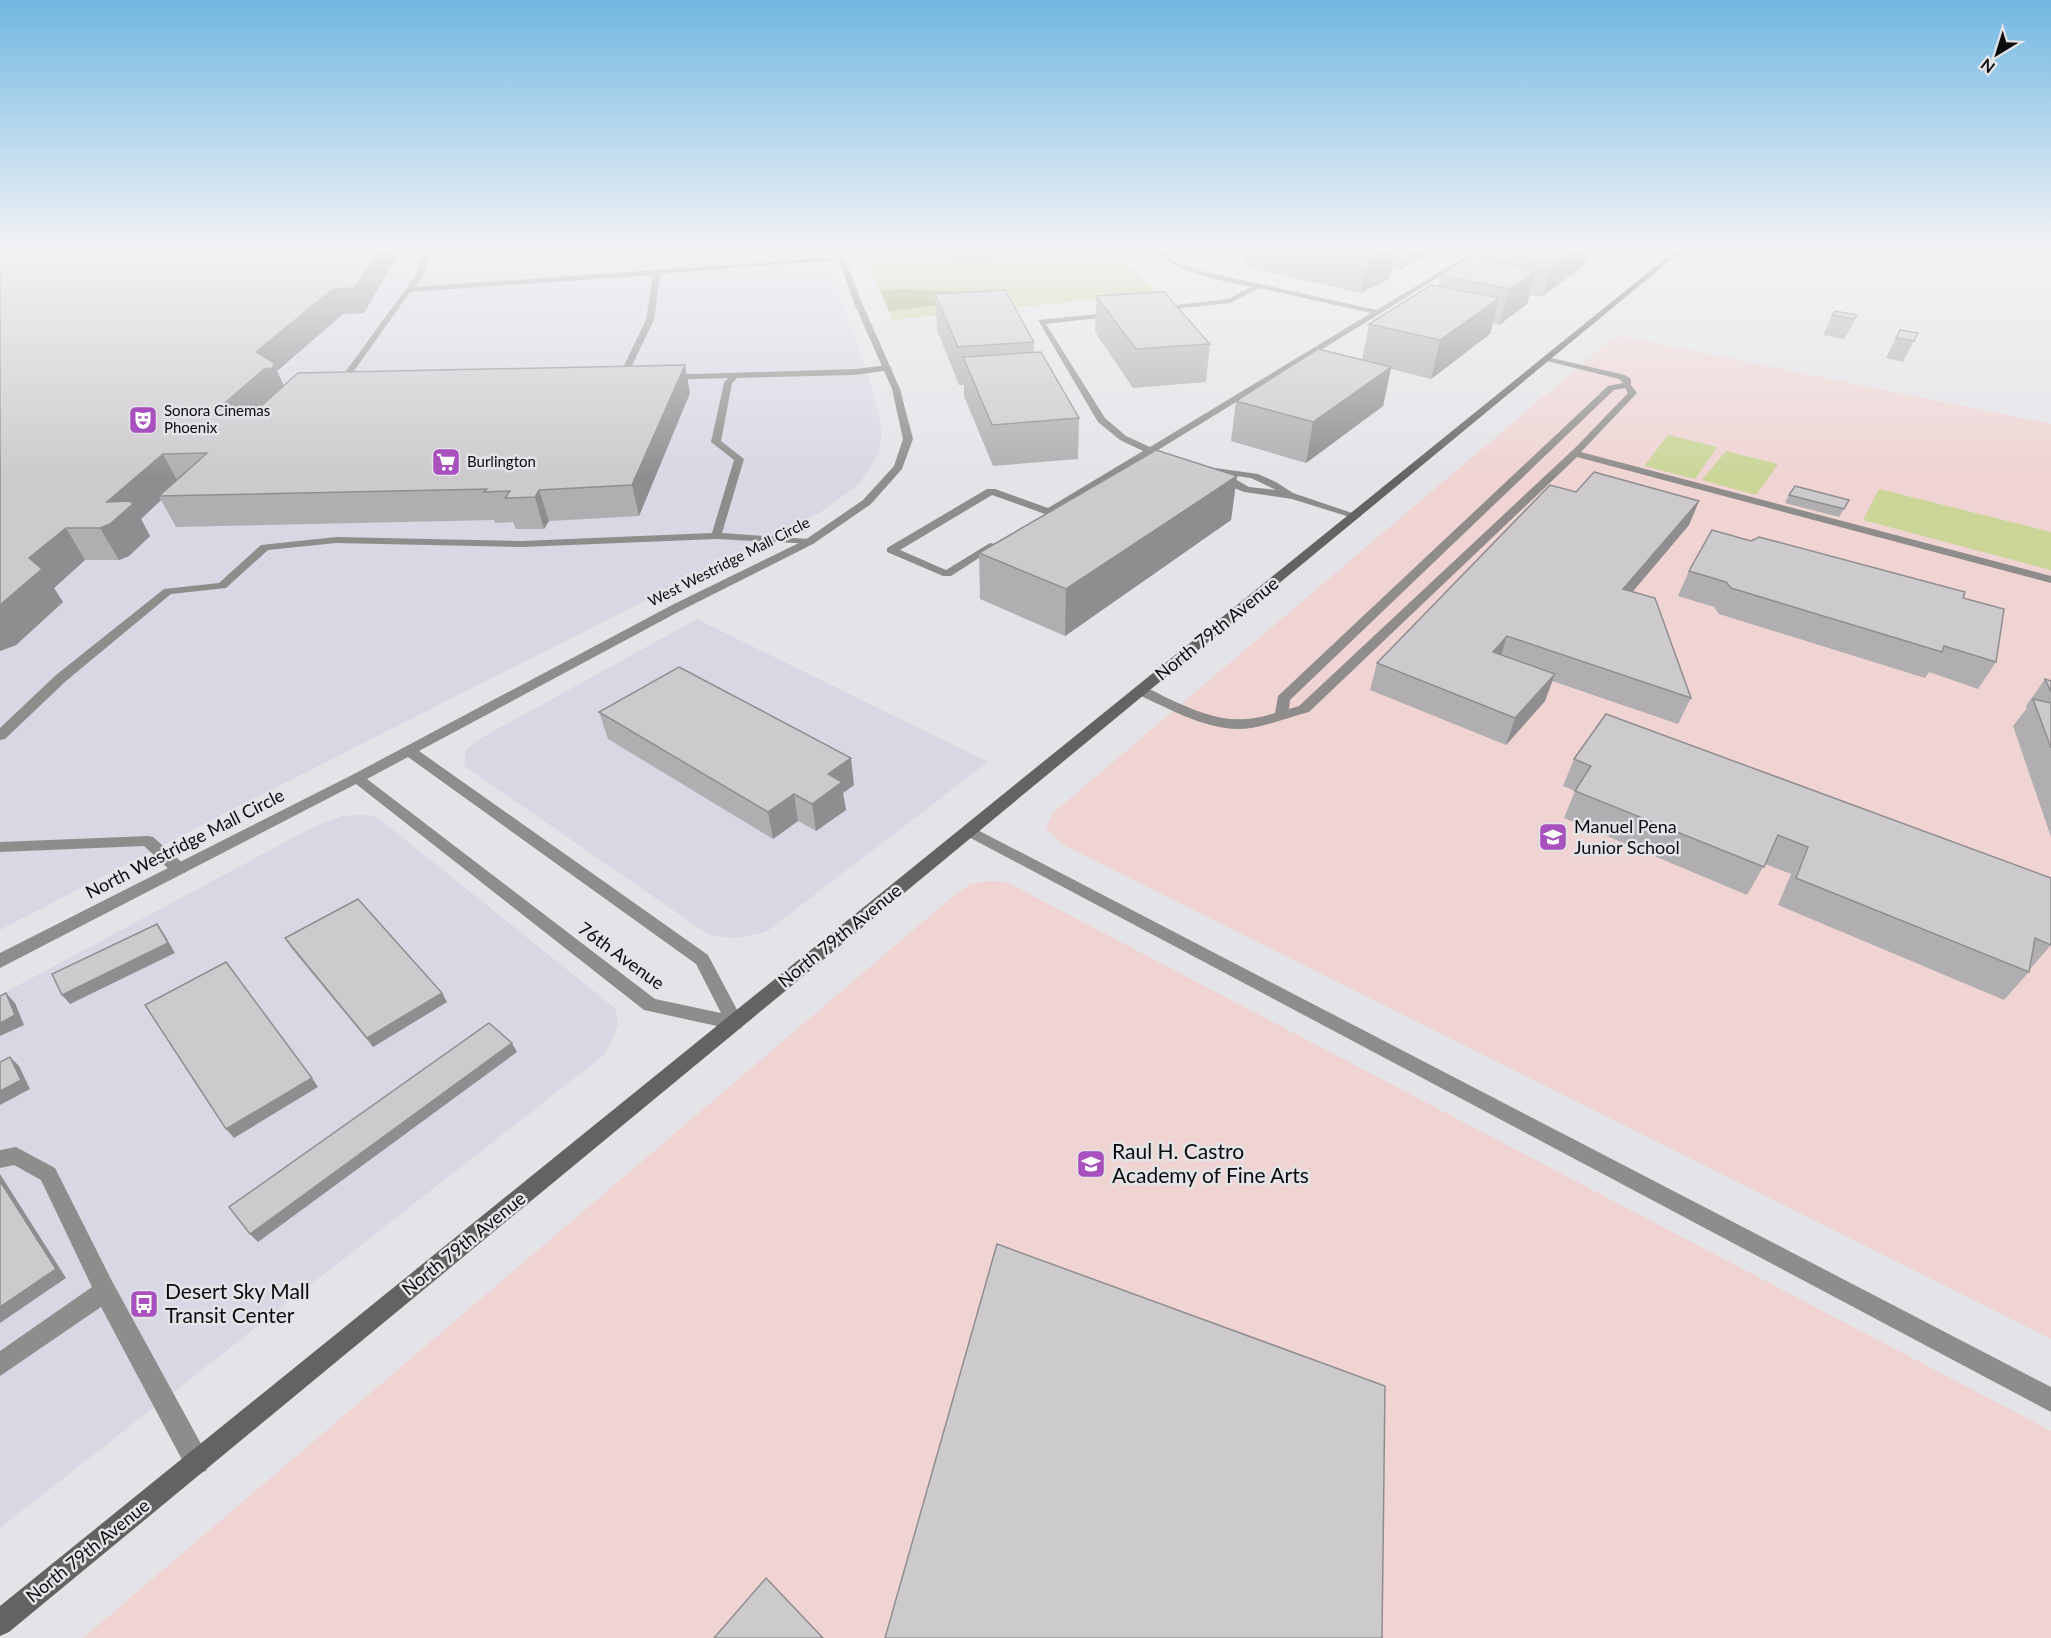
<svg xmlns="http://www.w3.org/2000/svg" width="2051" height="1638" viewBox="0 0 2051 1638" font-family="Lato,sans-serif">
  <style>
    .built { fill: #d7d8e3 }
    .education { fill: #efd4d3 }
    .green { fill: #cad597 }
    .forest { fill: #9da861 }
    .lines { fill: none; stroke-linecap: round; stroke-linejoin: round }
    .lane { fill: #8e8d8b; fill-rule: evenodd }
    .street { fill: #8e8d8b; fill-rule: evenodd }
    .secondary { fill: #656361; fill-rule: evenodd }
    .wall { fill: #b0aeb0 }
    .shaded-wall { fill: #908d90 }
    .building { fill: #cdcacd; stroke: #908d90; stroke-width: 1.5 }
    .labels { text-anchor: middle; stroke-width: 5; stroke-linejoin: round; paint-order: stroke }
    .far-poi-label { font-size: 15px; fill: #0b0b0d; stroke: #e4e4e8; text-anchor: start }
    .far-street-label { font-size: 15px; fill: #0b0b0d; stroke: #e4e4e8 }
    .street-label { font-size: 18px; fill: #0b0b0d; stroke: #e4e4e8 }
    .poi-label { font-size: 18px; fill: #0b0b0d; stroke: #e4e4e8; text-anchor: start }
    .near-poi-label { font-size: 21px; fill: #0b0b0d; stroke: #e4e4e8; text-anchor: start }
  </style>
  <rect width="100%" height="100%" fill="#e4e4e8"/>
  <!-- built -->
  <g class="built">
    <path d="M 0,249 L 823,249 L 873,391 L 882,428 L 881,441 L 878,455 L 859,484 L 821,512 L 239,806 L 0,930 Z"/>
    <path d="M 697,619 L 988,762 L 766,932 L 736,938 L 709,935 L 464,766 L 466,750 L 481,738 Z"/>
    <path d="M 363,815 L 377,817 L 616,1009 L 618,1027 L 604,1055 L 0,1528 L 0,995 L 315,826 L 342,816 Z"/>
  </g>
  <!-- education -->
  <g class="education">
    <path d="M 1616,335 L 2051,424 L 2051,1339 L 1064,845 L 1046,828 L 1053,813 Z"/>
    <path d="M 987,881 L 1006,882 L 1018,888 L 2051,1431 L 2051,1638 L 83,1638 L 952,897 L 969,885 Z"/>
  </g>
  <!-- green -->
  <g class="green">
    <path d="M 895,249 L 1112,249 L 1157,293 L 892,320 L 889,311 L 942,305 L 964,295 L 946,291 L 879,290 L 866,258 Z"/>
    <path d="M 1668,435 L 1717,447 L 1695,479 L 1644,466 Z"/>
    <path d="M 1726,451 L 1778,464 L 1756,495 L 1702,480 Z"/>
    <path d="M 1879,489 L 2051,532 L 2051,570 L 1863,520 Z"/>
  </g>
  <!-- forest -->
  <g class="forest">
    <path d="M 972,251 L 999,251 L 1009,254 C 994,258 962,270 950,257 Z"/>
    <path d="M 905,289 L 946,291 L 964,295 L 942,305 L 889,311 L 879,290 Z"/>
  </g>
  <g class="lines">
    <!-- lane -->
    <g class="lane">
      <path d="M 425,249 L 431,249 L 423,275 L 414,287 L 842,257 L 845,259 L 660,274 L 654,320 L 626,378 L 622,381 L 618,378 L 646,320 L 653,275 L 410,292 L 354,371 L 355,376 L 366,380 L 366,384 L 348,379 L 346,371 L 416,275 Z"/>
      <path d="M 1153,249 L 1160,249 L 1175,262 L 1206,272 L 1377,310 L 1477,249 L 1485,249 L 1158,450 L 1162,453 L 1160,455 L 1151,454 L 1055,513 L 1045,514 L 992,495 L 900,550 L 946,570 L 990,543 L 999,545 L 951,576 L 943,576 L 887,552 L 887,548 L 987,489 L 995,489 L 1048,508 L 1143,451 L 1120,440 L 1098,422 L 1038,320 L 1119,312 L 1116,316 L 1046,324 L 1105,418 L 1126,436 L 1150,447 L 1371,313 L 1259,288 L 1230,303 L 1155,311 L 1158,307 L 1228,299 L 1251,287 C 1217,279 1178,275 1153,249 Z"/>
      <path d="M 1547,357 L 1625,375 L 1631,379 L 1631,385 L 1637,393 L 1581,452 L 2051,576 L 2051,583 L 1577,457 L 1309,712 C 1289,717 1270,725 1251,728 C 1211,734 1171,709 1136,694 L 1134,691 L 1136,688 C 1147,686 1158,693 1167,698 C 1207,716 1232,727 1275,713 L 1278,696 L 1608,386 L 1623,383 L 1619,379 L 1547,361 ZM 1625,388 L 1628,393 L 1576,447 L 1299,706 L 1289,709 L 1290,700 L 1614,390 Z"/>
      <path d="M 888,365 L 892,368 L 891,370 L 855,375 L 737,378 L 732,383 L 721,441 L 744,459 L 722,533 L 809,539 L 814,542 L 813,544 L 716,539 L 522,547 L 336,543 L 268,550 L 226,588 L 171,594 L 66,681 L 5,739 L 0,740 L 0,728 L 56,675 L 164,589 L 219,583 L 261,545 L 336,537 L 522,541 L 712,533 L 734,460 L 711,442 L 724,383 L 728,378 L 666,380 L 662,377 L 663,375 L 855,369 Z"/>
      <path d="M 1208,467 L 1258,474 L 1276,482 L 1293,493 L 1361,516 L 1356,519 L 1292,499 L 1244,492 L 1227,485 L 1216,475 L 1205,472 L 1205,468 ZM 1228,475 L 1251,478 L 1276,490 L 1249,487 Z"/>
      <path d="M 148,836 L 153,837 L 185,865 L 187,869 L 185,873 L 173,873 L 144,846 L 0,852 L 0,842 Z"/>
      <path d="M 16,1147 L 55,1168 L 113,1283 L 206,1453 L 209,1462 L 206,1471 L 197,1474 L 188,1471 L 101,1307 L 0,1376 L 0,1351 L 92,1287 L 41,1180 L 14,1165 L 0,1168 L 0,1150 Z"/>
    </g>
    <!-- street -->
    <g class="street">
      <path d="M 835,249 L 841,249 L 862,303 L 900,389 L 913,439 L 902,469 L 871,504 L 813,544 L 680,611 L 419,751 L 708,955 L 744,1023 L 741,1028 L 735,1030 L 644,1010 L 356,784 L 0,968 L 0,953 L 352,775 L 672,605 L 805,540 L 863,500 L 894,466 L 903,439 L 892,389 L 854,303 ZM 408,757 L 696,964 L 721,1013 L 655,999 L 367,779 Z"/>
      <path d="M 970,826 L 2051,1387 L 2051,1412 L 965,835 L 962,831 Z"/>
    </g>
    <!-- secondary -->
    <path class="secondary" d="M 1677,249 L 1684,249 L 9,1632 L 0,1636 L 0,1606 Z"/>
  </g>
  <!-- wall -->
  <g class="wall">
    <path d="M 0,249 L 399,253 L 364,313 L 343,314 L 277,371 L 284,386 L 690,393 L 639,516 L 549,521 L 544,529 L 516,529 L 513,522 L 495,523 L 494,520 L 176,527 L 161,500 L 141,519 L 150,536 L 129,556 L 119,560 L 85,560 L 54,588 L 63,602 L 16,645 L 0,651 Z"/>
    <path d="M 1246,249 L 1430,249 L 1429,253 L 1400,270 L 1392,268 L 1390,278 L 1361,293 L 1244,267 Z"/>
    <path d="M 1487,251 L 1586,264 L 1542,297 L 1529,295 L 1527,304 L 1499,325 L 1493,323 L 1490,334 L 1431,379 L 1391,369 L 1383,406 L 1306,463 L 1231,441 L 1236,401 L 1362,360 L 1369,324 L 1438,286 L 1440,275 L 1485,260 Z"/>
    <path d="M 935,294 L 1034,342 L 1034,352 L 1079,418 L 1078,459 L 993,466 L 964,396 L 964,385 L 959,385 L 937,330 Z"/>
    <path d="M 1096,296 L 1210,344 L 1206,382 L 1133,388 L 1095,332 Z"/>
    <path d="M 1832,315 L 1857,315 L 1844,339 L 1823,335 Z"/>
    <path d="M 1900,330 L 1918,333 L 1903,362 L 1886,358 Z"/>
    <path d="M 1237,476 L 1231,520 L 1065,636 L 980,599 L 979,553 Z"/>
    <path d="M 1576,492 L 1699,501 L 1689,525 L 1632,592 L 1691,698 L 1678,724 L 1552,681 L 1545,701 L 1506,745 L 1370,690 L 1377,663 Z"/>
    <path d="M 1789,495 L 1849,500 L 1839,517 L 1785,503 Z"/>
    <path d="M 1689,571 L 1963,598 L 1996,662 L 1978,689 L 1929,672 L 1925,678 L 1719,614 L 1714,607 L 1678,596 Z"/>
    <path d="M 2045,679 L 2051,681 L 2051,837 L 2013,726 L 2027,708 L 2026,706 Z"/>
    <path d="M 599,712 L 854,785 L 843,793 L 846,810 L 816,831 L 798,821 L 773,839 L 608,739 Z"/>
    <path d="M 1574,759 L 2051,878 L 2051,945 L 2030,969 L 2029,972 L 2004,1000 L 1778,905 L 1791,874 L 1765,864 L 1747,895 L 1564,818 L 1575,791 L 1563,786 Z"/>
    <path d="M 285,938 L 442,993 L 447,1002 L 373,1047 L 291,948 Z"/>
  </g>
  <!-- shaded-wall -->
  <g class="shaded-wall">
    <path d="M 379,249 L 397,249 L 399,253 L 364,313 L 343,314 L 277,371 L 286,390 L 231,438 L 218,409 L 256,352 Z"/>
    <path d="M 1387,249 L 1396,249 L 1390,278 L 1361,293 L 1368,259 Z"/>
    <path d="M 1404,249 L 1430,249 L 1429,253 L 1400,270 Z"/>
    <path d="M 1572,249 L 1590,249 L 1586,264 L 1542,297 L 1552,263 Z"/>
    <path d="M 1537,270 L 1527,304 L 1499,325 L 1509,289 Z"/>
    <path d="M 1499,298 L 1490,334 L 1431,379 L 1440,340 Z"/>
    <path d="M 1857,315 L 1847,334 L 1844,339 L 1854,319 Z"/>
    <path d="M 685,365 L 690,393 L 639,516 L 632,485 Z"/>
    <path d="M 1391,367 L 1383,406 L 1306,463 L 1313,422 Z"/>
    <path d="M 163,454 L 179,484 L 159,496 L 161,500 L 141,519 L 150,536 L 129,556 L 119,560 L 100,528 L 107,502 Z"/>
    <path d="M 1237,476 L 1231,520 L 1065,636 L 1066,589 Z"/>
    <path d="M 539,490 L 549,521 L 544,529 L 535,497 Z"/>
    <path d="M 1699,501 L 1689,525 L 1613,615 L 1623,589 Z"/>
    <path d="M 66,528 L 85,560 L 54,588 L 63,602 L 16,645 L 0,651 L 0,605 L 29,558 Z"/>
    <path d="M 1507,636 L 1499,662 L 1493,652 Z"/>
    <path d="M 1555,674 L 1545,701 L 1506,745 L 1515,718 Z"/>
    <path d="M 851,758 L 854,785 L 843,793 L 846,810 L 816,831 L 812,804 L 828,774 Z"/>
    <path d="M 794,794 L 798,821 L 773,839 L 768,812 Z"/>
    <path d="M 157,924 L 164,934 L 175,953 L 70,1004 L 62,995 Z"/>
    <path d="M 6,993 L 15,1003 L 24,1025 L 0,1036 L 0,1023 Z"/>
    <path d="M 442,993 L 447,1002 L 373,1047 L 367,1038 Z"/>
    <path d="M 512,1043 L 517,1052 L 258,1242 L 250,1234 Z"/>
    <path d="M 10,1057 L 19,1066 L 30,1089 L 0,1105 L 0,1091 Z"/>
    <path d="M 312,1078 L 318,1087 L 234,1138 L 226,1129 Z"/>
    <path d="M 0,1174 L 66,1278 L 0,1323 Z"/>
  </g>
  <!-- building -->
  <g class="building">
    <path d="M 0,249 L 379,249 L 355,288 L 333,289 L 256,352 L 274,363 L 273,368 L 264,369 L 218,409 L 259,408 L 298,373 L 685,365 L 632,485 L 539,490 L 535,497 L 505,498 L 510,491 L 484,492 L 487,489 L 159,496 L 207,453 L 163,454 L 107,502 L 130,501 L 133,504 L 110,524 L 100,528 L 66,528 L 29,558 L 42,569 L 0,605 Z"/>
    <path d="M 1319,249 L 1387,249 L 1368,259 Z"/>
    <path d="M 1490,249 L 1572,249 L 1552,263 L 1487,251 Z"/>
    <path d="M 1470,257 L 1537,270 L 1509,289 L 1440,275 Z"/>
    <path d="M 1431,285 L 1499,298 L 1440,340 L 1369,324 Z"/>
    <path d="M 1005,290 L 1034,342 L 958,347 L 935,294 Z"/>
    <path d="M 1164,292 L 1210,344 L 1136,349 L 1096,296 Z"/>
    <path d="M 1835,311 L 1857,315 L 1854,319 L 1832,315 Z"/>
    <path d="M 1900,330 L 1918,333 L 1914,341 L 1896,338 Z"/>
    <path d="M 1318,349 L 1391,367 L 1313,422 L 1236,401 Z"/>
    <path d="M 1041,352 L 1079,418 L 992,425 L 963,357 Z"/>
    <path d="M 1156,450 L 1237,476 L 1066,589 L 979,553 Z"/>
    <path d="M 1594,472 L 1699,501 L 1623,589 L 1655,598 L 1691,698 L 1507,636 L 1493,652 L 1555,674 L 1515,718 L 1377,663 L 1550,485 L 1576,492 Z"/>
    <path d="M 1795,486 L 1849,500 L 1844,509 L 1789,495 Z"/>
    <path d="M 1712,530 L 1751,541 L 1759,537 L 1965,592 L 1963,598 L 2004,609 L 1996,662 L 1944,646 L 1942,652 L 1731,588 L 1726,582 L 1689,571 Z"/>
    <path d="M 679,667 L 851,758 L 828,774 L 842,782 L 812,804 L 794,794 L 768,812 L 599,712 Z"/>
    <path d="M 2045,679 L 2051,681 L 2051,692 Z"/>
    <path d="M 2033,699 L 2051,703 L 2051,748 Z"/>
    <path d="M 1606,714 L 2051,878 L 2051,945 L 2035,938 L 2029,972 L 1796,878 L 1808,847 L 1778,835 L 1764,867 L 1575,791 L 1591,766 L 1574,759 Z"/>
    <path d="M 358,899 L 442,993 L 367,1038 L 285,938 Z"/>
    <path d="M 157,924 L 168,943 L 62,995 L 52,974 Z"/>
    <path d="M 226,962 L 312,1078 L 226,1129 L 145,1005 Z"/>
    <path d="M 6,993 L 15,1015 L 0,1023 L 0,996 Z"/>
    <path d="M 489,1023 L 512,1043 L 250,1234 L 229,1207 Z"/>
    <path d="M 10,1057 L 21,1080 L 0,1091 L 0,1062 Z"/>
    <path d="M 0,1181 L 56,1269 L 0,1307 Z"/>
    <path d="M 997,1244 L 1385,1386 L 1382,1638 L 885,1638 Z"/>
    <path d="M 766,1578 L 823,1638 L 714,1638 Z"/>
  </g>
  <!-- sky -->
  <linearGradient id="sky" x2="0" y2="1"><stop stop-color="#72b8e2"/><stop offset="0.52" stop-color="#f3f3f5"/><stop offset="1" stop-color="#f3f3f5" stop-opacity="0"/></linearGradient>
  <rect width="2051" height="478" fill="url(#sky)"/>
  <!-- icons -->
  <defs>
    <g id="theatre-square" transform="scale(1.5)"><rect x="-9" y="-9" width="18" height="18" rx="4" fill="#a851be" stroke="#e4e4e8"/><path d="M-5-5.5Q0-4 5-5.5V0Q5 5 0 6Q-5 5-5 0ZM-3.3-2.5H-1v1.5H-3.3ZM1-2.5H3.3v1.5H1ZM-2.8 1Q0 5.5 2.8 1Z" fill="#fff"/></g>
    <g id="supermarket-square" transform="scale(1.5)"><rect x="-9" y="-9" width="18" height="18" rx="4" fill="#a851be" stroke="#e4e4e8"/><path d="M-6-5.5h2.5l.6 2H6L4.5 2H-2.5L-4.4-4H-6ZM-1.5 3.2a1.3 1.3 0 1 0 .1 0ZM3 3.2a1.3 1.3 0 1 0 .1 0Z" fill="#fff"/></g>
    <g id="school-square" transform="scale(1.5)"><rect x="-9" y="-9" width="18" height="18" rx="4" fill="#a851be" stroke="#e4e4e8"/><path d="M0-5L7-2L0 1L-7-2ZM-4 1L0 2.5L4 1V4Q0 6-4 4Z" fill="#fff"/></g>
    <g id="bus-square" transform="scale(1.5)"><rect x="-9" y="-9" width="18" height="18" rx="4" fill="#a851be" stroke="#e4e4e8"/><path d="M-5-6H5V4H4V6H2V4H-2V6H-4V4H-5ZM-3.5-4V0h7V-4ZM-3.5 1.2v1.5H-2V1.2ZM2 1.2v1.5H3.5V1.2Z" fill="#fff"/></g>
  </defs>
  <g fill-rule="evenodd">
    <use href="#theatre-square" x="143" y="420"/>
    <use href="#supermarket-square" x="446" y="462"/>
    <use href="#school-square" x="1553" y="837"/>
    <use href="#school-square" x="1091" y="1164"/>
    <use href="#bus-square" x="144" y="1304"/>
  </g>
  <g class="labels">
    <!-- far-poi labels -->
    <g class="far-poi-label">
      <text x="164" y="416">Sonora Cinemas<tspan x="164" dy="17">Phoenix</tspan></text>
      <text x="467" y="467">Burlington</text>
    </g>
    <!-- far-street labels -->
    <g class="far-street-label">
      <text transform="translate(729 562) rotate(-27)" y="5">West Westridge Mall Circle</text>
    </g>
    <!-- street labels -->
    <g class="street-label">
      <text transform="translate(1217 629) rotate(-39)" y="6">North 79th Avenue</text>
      <text transform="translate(185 844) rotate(-27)" y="6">North Westridge Mall Circle</text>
      <text transform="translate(840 936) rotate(-39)" y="6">North 79th Avenue</text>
      <text transform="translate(621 956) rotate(36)" y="6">76th Avenue</text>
      <text transform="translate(464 1244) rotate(-39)" y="6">North 79th Avenue</text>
      <text transform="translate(88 1551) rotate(-39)" y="6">North 79th Avenue</text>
    </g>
    <!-- poi labels -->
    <g class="poi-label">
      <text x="1574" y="833">Manuel Pena<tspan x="1574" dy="21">Junior School</tspan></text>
    </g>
    <!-- near-poi labels -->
    <g class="near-poi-label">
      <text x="1112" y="1159">Raul H. Castro<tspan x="1112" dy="24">Academy of Fine Arts</tspan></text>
      <text x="165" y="1299">Desert Sky Mall<tspan x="165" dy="24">Transit Center</tspan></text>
    </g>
  </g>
  <!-- north arrow -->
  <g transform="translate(1997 54) rotate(218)" stroke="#e4e4e8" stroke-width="4.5" paint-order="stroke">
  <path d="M0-4.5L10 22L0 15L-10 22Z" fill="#0b0b0d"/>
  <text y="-9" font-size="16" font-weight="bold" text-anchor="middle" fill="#0b0b0d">N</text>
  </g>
</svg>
